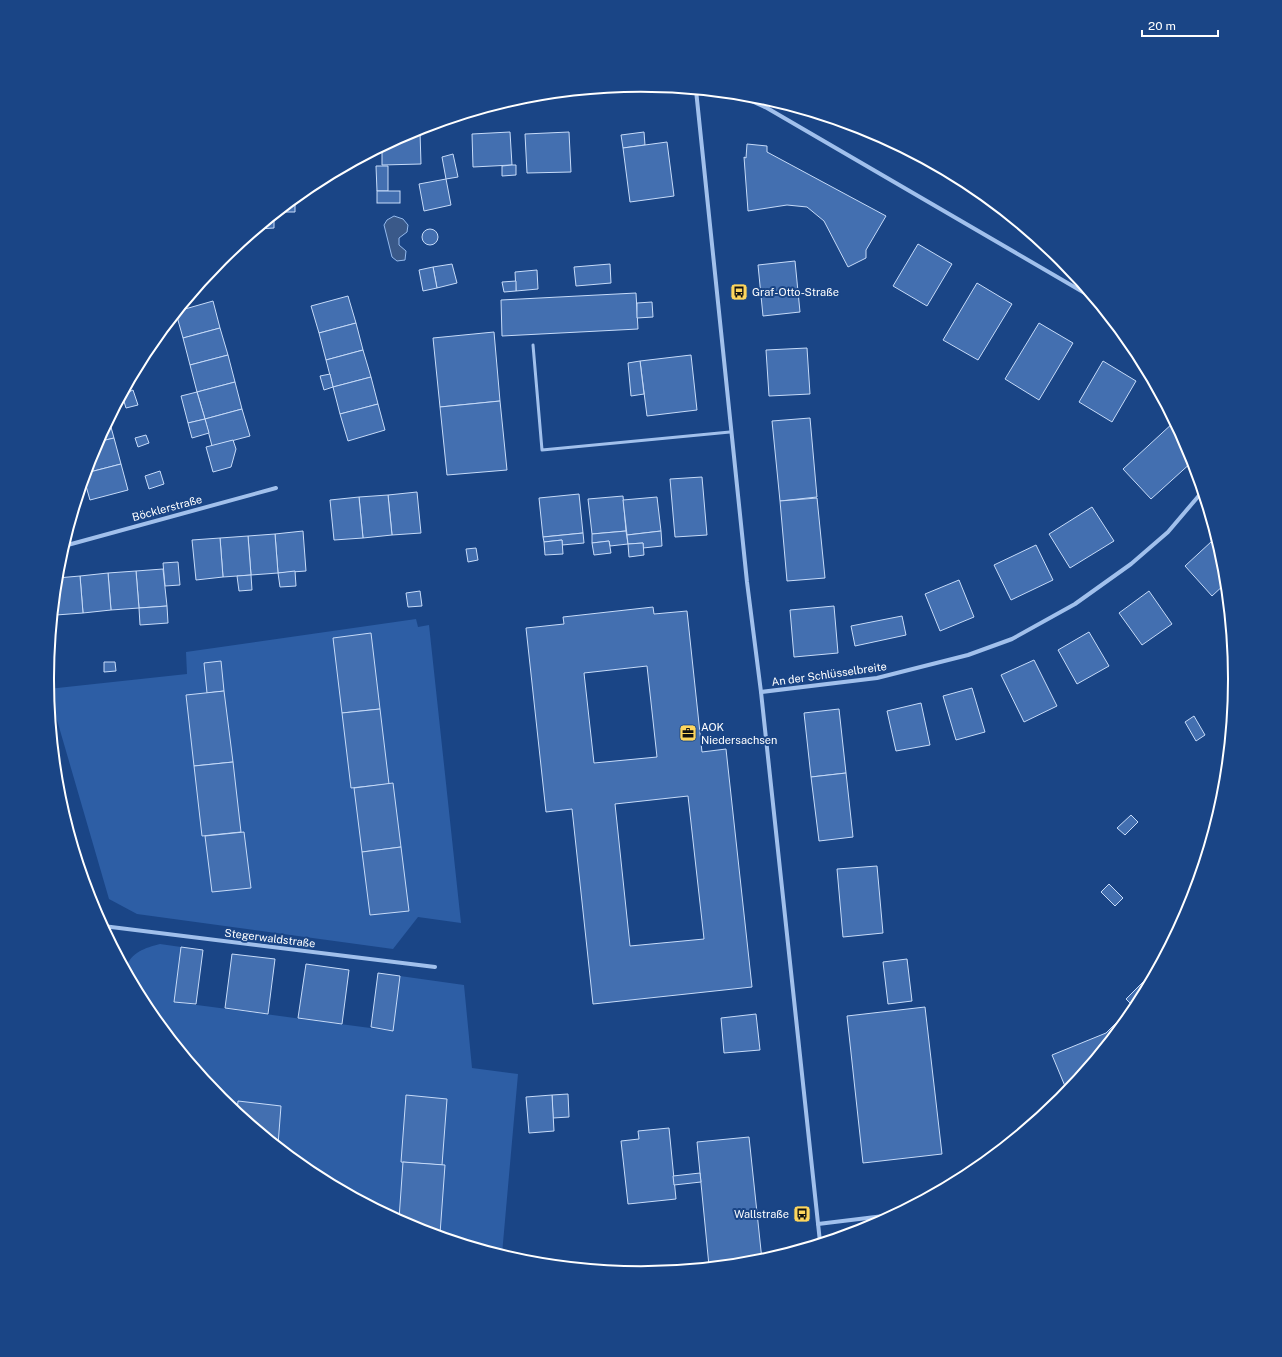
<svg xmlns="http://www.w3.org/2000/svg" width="1282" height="1357" viewBox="0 0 1282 1357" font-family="'Public Sans',sans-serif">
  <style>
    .green { fill: #2d5ea5 }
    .water { fill: #3a5989; stroke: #94baee }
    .building { fill: #436fb0; stroke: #c6dbf9; fill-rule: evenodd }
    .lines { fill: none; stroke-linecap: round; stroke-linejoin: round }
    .lane { stroke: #a1c0ec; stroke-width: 3 }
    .street { stroke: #a1c0ec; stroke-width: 4 }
    .labels { text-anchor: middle; stroke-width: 4; stroke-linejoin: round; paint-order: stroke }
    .poi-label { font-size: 11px; fill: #fff; stroke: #1a4586; text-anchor: start }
    .street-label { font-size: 11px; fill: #fff; stroke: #1a4586 }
    .rim { fill: none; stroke: #fff; stroke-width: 2 }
  </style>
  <rect width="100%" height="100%" fill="#1a4586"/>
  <!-- green -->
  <g class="green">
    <path d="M 416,619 L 418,627 L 429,625 L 461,923 L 418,917 L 393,949 L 137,914 L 109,899 L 48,689 L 187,674 L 186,652 Z"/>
    <path d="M 160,944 L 181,947 L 174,1002 L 393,1031 L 400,976 L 464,985 L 472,1068 L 518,1074 L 502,1254 L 413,1227 L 311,1172 L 221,1098 L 147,1008 L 126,968 C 131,952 145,948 160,944 Z"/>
  </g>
  <!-- water -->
  <path class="water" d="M 394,216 L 403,219 L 408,225 L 407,232 L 399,238 L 399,245 L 406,251 L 405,260 L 397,261 L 392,257 L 384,225 L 387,220 Z"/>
  <!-- building -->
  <g class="building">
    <path d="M 409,132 L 420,132 L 421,164 L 382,165 L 382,147 Z"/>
    <path d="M 510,132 L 512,165 L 473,167 L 472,134 Z"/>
    <path d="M 569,132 L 571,172 L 527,173 L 525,134 Z"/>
    <path d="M 644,132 L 645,145 L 623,148 L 621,135 Z"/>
    <path d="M 667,142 L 674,196 L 630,202 L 623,148 Z"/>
    <path d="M 747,144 L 767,146 L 767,152 L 886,216 L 866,250 L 866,258 L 848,267 L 824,221 L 807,207 L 787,205 L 748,211 L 744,157 L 746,158 Z"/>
    <path d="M 453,154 L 458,177 L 446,179 L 442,157 Z"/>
    <path d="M 512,165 L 516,165 L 516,175 L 502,176 L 502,166 Z"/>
    <path d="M 376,166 L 388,166 L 388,191 L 377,191 Z"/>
    <path d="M 446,179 L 451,205 L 424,211 L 419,184 Z"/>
    <rect x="377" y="191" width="23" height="12"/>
    <path d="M 295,198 L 295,212 L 277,212 Z"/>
    <path d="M 274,215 L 274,228 L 257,229 Z"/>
    <circle cx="430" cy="237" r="8"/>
    <path d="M 918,244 L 952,264 L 927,306 L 893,286 Z"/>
    <path d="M 795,261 L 800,312 L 763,316 L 758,265 Z"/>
    <path d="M 452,264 L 457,283 L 437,288 L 433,267 Z"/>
    <path d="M 610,264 L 611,283 L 576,286 L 574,267 Z"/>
    <path d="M 433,267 L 437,288 L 423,291 L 419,270 Z"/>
    <path d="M 537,270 L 538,289 L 516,291 L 515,272 Z"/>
    <path d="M 516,281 L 516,291 L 504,292 L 502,282 Z"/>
    <path d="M 977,283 L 1012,304 L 978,360 L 943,340 Z"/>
    <path d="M 636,293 L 638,329 L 502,336 L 501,300 Z"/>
    <path d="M 348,296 L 356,323 L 319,333 L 311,306 Z"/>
    <path d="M 213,301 L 220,328 L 183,338 L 176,313 L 178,311 Z"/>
    <path d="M 652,302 L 653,317 L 637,318 L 637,303 Z"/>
    <path d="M 356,323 L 363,350 L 326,360 L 319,333 Z"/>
    <path d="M 1039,323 L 1073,343 L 1039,400 L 1005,379 Z"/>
    <path d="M 220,328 L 228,355 L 190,365 L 183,338 Z"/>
    <path d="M 494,332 L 500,401 L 440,407 L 433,338 Z"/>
    <path d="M 807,348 L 810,394 L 769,396 L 766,350 Z"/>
    <path d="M 363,350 L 371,377 L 333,387 L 326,360 Z"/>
    <path d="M 228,355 L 235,382 L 197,392 L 190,365 Z"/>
    <path d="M 691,355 L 697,410 L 647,416 L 640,361 Z"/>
    <path d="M 640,361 L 644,394 L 631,396 L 628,363 Z"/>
    <path d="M 1103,361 L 1136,381 L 1112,422 L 1079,402 Z"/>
    <path d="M 330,374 L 333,387 L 324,390 L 320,376 Z"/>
    <path d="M 371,377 L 378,404 L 340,414 L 333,387 Z"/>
    <path d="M 235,382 L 242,409 L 205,419 L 197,392 Z"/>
    <path d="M 133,390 L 138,405 L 126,408 L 122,395 Z"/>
    <path d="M 197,392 L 205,419 L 188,423 L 181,396 Z"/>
    <path d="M 500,401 L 507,470 L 447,475 L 440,407 Z"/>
    <path d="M 378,404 L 385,430 L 348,441 L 340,414 Z"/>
    <path d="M 242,409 L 250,436 L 212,446 L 205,419 Z"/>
    <path d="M 810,418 L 817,497 L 780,501 L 772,421 Z"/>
    <path d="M 205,419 L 209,433 L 192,438 L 188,423 Z"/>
    <path d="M 109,420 L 114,438 L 97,442 Z"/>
    <path d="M 1174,422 L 1190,451 L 1193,461 L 1151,499 L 1123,469 Z"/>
    <path d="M 146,435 L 149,443 L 138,447 L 135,438 Z"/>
    <path d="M 114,438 L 121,464 L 86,473 L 97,442 Z"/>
    <path d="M 233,440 L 236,449 L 231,467 L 213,472 L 206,447 Z"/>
    <path d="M 121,464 L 128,490 L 90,500 L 84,479 L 86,473 Z"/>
    <path d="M 160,471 L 164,484 L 149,489 L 145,476 Z"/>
    <path d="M 702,477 L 707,535 L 675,537 L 670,479 Z"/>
    <path d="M 417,492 L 421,533 L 392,535 L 388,495 Z"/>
    <path d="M 579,494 L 583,533 L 543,537 L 539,498 Z"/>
    <path d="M 388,495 L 392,535 L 363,538 L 359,497 Z"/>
    <path d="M 623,496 L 626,531 L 592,534 L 588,499 Z"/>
    <path d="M 359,497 L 363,538 L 334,540 L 330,500 Z"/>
    <path d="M 657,497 L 661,531 L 627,535 L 623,500 Z"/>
    <path d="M 817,498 L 825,578 L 787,581 L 780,501 Z"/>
    <path d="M 1092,507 L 1114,541 L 1070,568 L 1049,534 Z"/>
    <path d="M 303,531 L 306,571 L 278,573 L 275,534 Z"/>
    <path d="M 626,531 L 628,544 L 610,546 L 609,541 L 592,543 L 592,534 Z"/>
    <path d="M 661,531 L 662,546 L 643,548 L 643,543 L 628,544 L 627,535 Z"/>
    <path d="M 583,533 L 584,543 L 562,545 L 562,540 L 544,542 L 543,537 Z"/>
    <path d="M 275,534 L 278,573 L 251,575 L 248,536 Z"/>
    <path d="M 248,536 L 251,575 L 223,577 L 220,538 Z"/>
    <path d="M 220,538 L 223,577 L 196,580 L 192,540 Z"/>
    <path d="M 562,540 L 563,554 L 545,555 L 544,542 Z"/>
    <path d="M 609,541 L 611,553 L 594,555 L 592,543 Z"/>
    <path d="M 1212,541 L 1220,550 L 1224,563 L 1226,583 L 1212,596 L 1185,566 Z"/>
    <path d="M 643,543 L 644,555 L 629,557 L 628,544 Z"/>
    <path d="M 1036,545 L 1053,580 L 1011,600 L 994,565 Z"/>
    <path d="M 476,548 L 478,560 L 468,562 L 466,549 Z"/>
    <path d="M 178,562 L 180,585 L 165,586 L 163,563 Z"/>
    <path d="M 163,569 L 167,606 L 139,608 L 136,571 Z"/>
    <path d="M 136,571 L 139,608 L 111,610 L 108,573 Z"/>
    <path d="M 295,571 L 296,586 L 280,587 L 278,573 Z"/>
    <path d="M 108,573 L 111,610 L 83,613 L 80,576 Z"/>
    <path d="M 251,575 L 252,590 L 239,591 L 237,576 Z"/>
    <path d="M 80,576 L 83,613 L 56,615 L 55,600 L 57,578 Z"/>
    <path d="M 959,580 L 974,617 L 940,631 L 925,594 Z"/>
    <path d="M 420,591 L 422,606 L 408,607 L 406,593 Z"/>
    <path d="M 1149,591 L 1172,624 L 1142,645 L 1119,613 Z"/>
    <path d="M 167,606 L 168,623 L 140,625 L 139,608 Z"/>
    <path d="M 834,606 L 838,653 L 794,657 L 790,610 Z"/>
    <path d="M 653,607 L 654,614 L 687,611 L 702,752 L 726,749 L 752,987 L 593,1004 L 572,809 L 546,812 L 526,628 L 564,624 L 563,617 ZM 647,666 L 657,757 L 594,763 L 584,673 ZM 688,796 L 704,939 L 630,946 L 615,804 Z"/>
    <path d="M 902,616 L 906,635 L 855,646 L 851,626 Z"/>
    <path d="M 1089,632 L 1109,666 L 1077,684 L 1058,650 Z"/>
    <path d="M 371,633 L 380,709 L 342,713 L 333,638 Z"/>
    <path d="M 1034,660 L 1057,706 L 1024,722 L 1001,675 Z"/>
    <path d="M 221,661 L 224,691 L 207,693 L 204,663 Z"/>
    <path d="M 104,662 L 115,662 L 116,671 L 104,672 Z"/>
    <path d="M 972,688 L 985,732 L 956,740 L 943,696 Z"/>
    <path d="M 224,691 L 233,762 L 194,766 L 186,695 Z"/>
    <path d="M 921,703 L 930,745 L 896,751 L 887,711 Z"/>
    <path d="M 380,709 L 389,784 L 351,788 L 342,713 Z"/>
    <path d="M 839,709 L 846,773 L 811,777 L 804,713 Z"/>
    <path d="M 1194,716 L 1205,735 L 1196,741 L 1185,722 Z"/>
    <path d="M 233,762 L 241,832 L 202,836 L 194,766 Z"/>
    <path d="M 846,773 L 853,837 L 819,841 L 811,777 Z"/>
    <path d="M 393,783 L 401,847 L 362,852 L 354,788 Z"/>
    <path d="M 1131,815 L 1138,822 L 1125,835 L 1117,828 Z"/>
    <path d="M 244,832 L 251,888 L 212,892 L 205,836 Z"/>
    <path d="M 401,847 L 409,911 L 370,915 L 362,852 Z"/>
    <path d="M 877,866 L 883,933 L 843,937 L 837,869 Z"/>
    <path d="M 1109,884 L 1123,898 L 1115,906 L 1101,892 Z"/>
    <path d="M 181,947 L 203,950 L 196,1004 L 174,1002 Z"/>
    <path d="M 232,954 L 275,959 L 268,1014 L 225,1008 Z"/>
    <path d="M 907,959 L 912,1001 L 888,1004 L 883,962 Z"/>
    <path d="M 306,964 L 349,970 L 342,1024 L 298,1018 Z"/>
    <path d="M 1156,969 L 1135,1008 L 1126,999 Z"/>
    <path d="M 378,973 L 400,976 L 393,1031 L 371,1027 Z"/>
    <path d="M 1133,1006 L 1135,1009 L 1067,1091 L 1052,1055 L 1106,1033 Z"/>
    <path d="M 925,1007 L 942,1154 L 863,1163 L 847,1016 Z"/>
    <path d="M 756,1014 L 760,1050 L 724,1053 L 721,1018 Z"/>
    <path d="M 568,1094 L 569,1117 L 553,1118 L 552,1095 Z"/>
    <path d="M 406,1095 L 447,1099 L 442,1165 L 401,1162 Z"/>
    <path d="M 552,1095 L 554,1131 L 529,1133 L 526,1097 Z"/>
    <path d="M 238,1101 L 281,1106 L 278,1145 L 237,1112 Z"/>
    <path d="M 669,1128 L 676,1199 L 628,1204 L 621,1141 L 639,1139 L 638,1131 Z"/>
    <path d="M 749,1137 L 762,1260 L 709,1266 L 697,1142 Z"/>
    <path d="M 403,1162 L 445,1165 L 440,1234 L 413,1227 L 399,1219 Z"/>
    <path d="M 700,1173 L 701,1182 L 674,1185 L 673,1176 Z"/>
  </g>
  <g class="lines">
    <!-- lane -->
    <path class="lane" d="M 533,345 L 542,450 L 730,432"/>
    <!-- street -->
    <g class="street">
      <path d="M 696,90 L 747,582 L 761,692 L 820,1242"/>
      <path d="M 736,94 L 767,108 L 1095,299"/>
      <path d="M 64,546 L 276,488"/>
      <path d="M 761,692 L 877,678 L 968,655 L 1012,639 L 1075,604 L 1131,564 L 1168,532 L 1202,492"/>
      <path d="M 103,926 L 435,967"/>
      <path d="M 818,1224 L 892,1215"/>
    </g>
  </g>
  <!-- icons -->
  <defs>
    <g id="bus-square" transform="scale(0.9)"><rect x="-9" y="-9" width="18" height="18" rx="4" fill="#fed65d" stroke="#1a4586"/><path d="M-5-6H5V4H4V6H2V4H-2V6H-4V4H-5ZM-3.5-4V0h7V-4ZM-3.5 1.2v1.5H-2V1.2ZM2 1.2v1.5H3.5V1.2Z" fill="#111"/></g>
    <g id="office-square" transform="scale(0.9)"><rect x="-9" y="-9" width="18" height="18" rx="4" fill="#fed65d" stroke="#1a4586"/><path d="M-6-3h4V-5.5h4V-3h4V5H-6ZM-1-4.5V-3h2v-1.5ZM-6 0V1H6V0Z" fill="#111"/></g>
  </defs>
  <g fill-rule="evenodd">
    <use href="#bus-square" x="739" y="292"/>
    <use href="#office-square" x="688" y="733"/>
    <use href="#bus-square" x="802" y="1214"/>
  </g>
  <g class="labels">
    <!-- poi labels -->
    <g class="poi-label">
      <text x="752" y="296">Graf-Otto-Straße</text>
      <text x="701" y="731">AOK<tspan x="701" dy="13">Niedersachsen</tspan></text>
      <text x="789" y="1218" text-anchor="end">Wallstraße</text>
    </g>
    <!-- street labels -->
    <g class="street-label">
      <text transform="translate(167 508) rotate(-15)" y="4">Böcklerstraße</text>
      <text transform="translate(829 674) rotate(-8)" y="4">An der Schlüsselbreite</text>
      <text transform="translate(270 938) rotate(7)" y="4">Stegerwaldstraße</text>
    </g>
  </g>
  <!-- crop -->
  <path d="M0 0H1282V1357H0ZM54 679a587 587 0 1 1 1174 0a587 587 0 1 1-1174 0Z" fill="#1a4586" fill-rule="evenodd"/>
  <path class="rim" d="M54 679a587 587 0 1 1 1174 0a587 587 0 1 1-1174 0Z"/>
  <!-- scale -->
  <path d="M1142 30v6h76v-6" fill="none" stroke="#ffffff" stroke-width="2"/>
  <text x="1148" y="30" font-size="12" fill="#ffffff" stroke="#1a4586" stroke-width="3" paint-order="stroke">20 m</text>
</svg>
